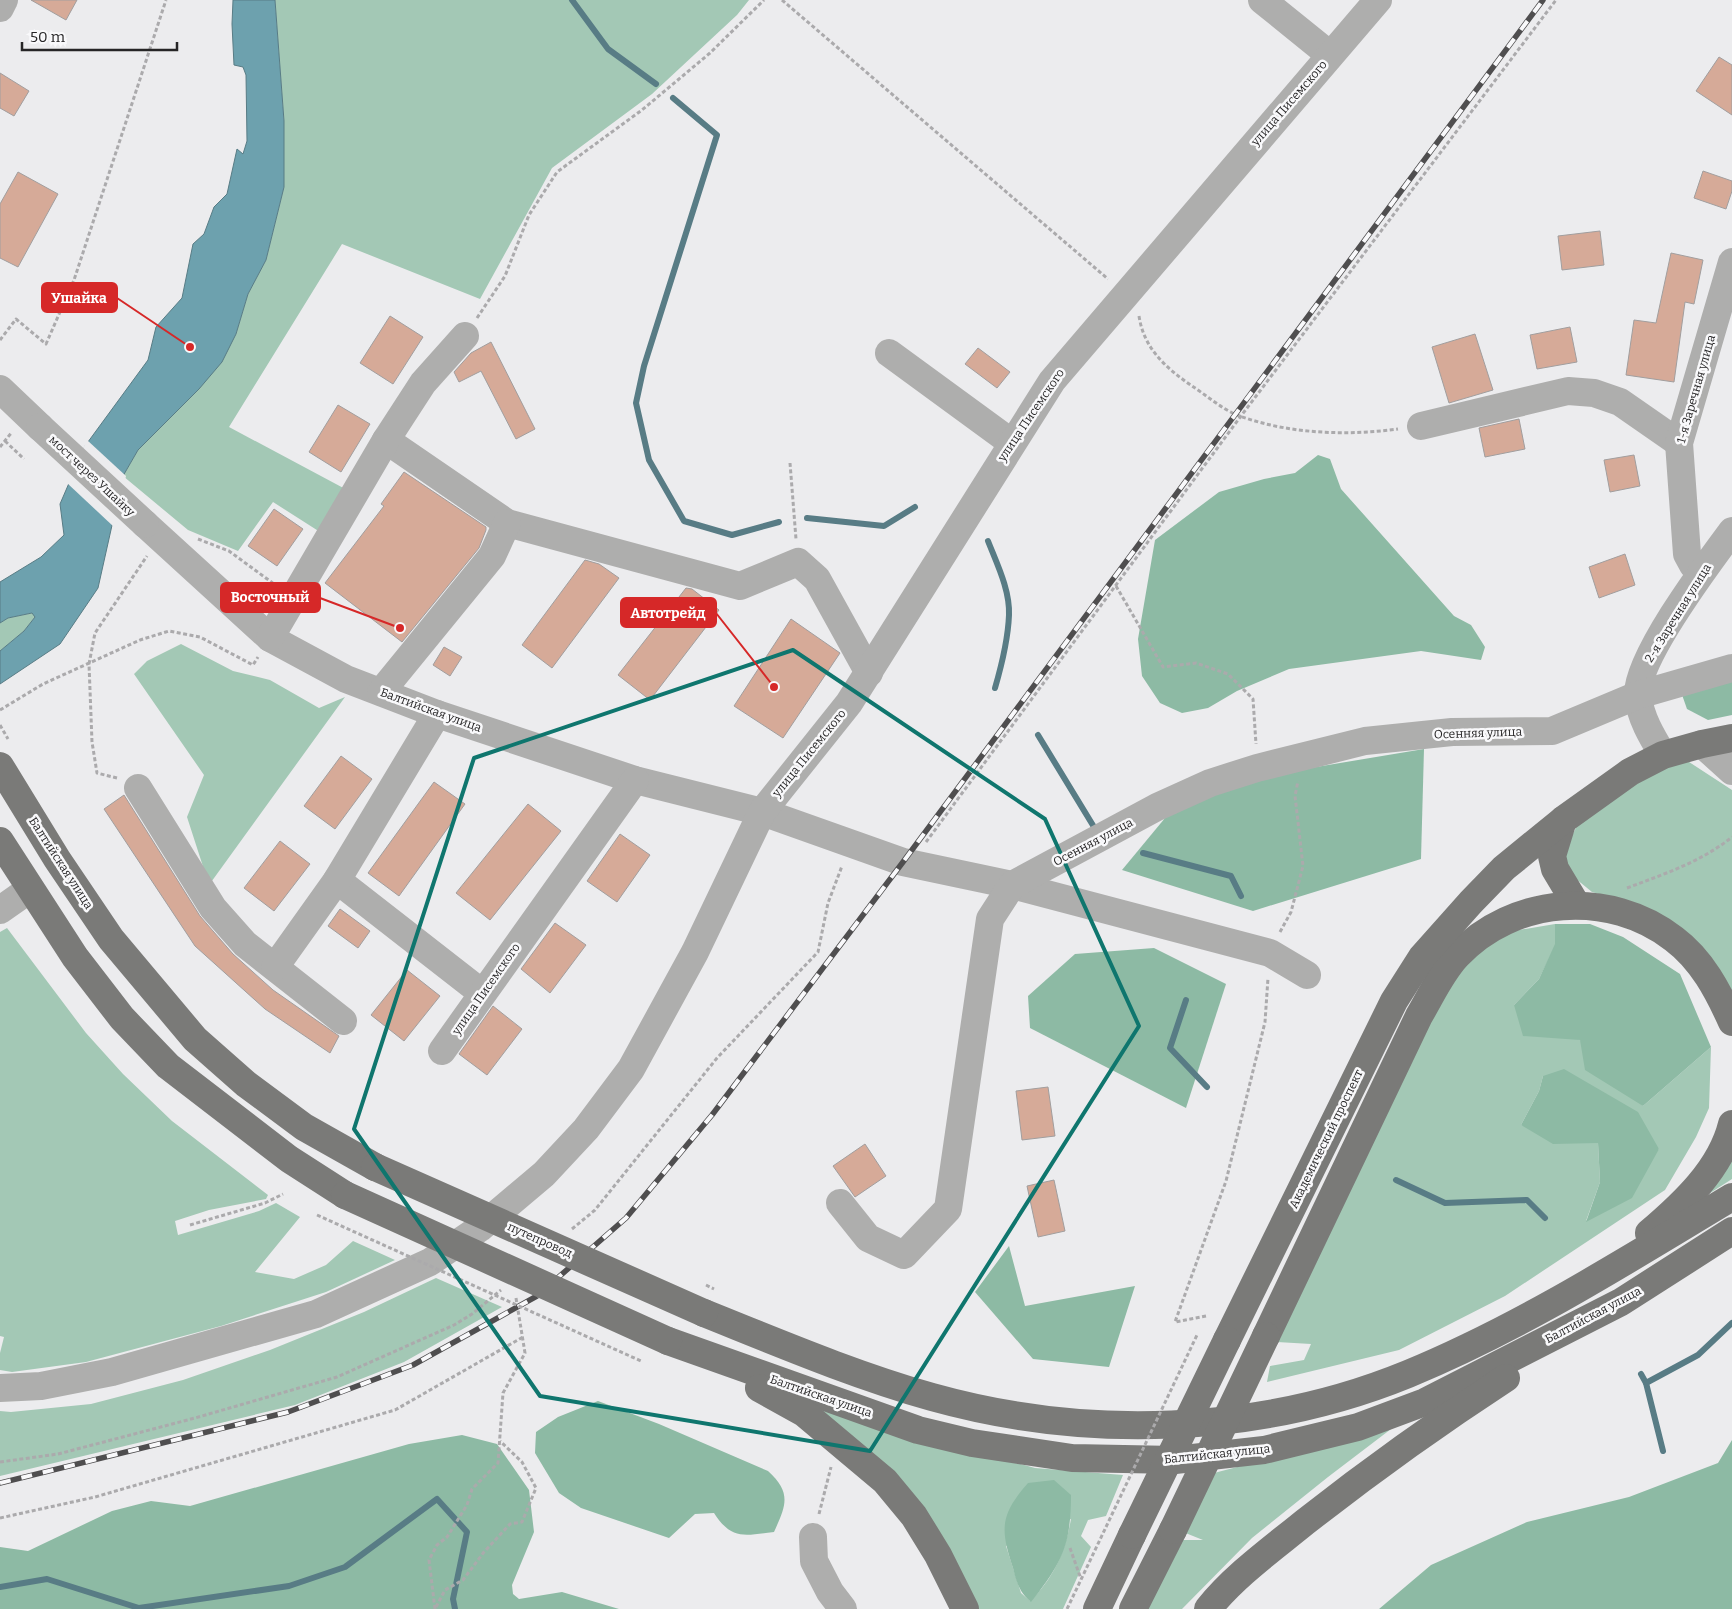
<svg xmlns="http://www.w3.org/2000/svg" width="1732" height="1609" viewBox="0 0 1732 1609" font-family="Bitter,serif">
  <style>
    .green { fill: #a3c8b5; fill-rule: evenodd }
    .forest { fill: #8dbaa4 }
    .water { fill: #6da1ae; stroke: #587c85 }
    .pier { fill: #ececee }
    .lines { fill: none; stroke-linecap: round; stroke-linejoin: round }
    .stream { stroke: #587c85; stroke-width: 6 }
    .building { fill: #d6aa98; stroke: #a19e9e }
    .path { stroke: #abaaac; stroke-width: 3; stroke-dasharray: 4 2.5; stroke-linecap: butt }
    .minor { stroke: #aeaead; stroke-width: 28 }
    .major { stroke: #7a7a78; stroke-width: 28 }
    .rail-casing { stroke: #4f4e4f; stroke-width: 5.5 }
    .rail { stroke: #f9f9fb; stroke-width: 4; stroke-dasharray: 11; stroke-linecap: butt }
    .path-bridge { stroke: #abaaac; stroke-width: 3; stroke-dasharray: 4 2.5; stroke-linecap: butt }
    .minor-bridge { stroke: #aeaead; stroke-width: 28 }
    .major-bridge { stroke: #7a7a78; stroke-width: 28 }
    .marked { fill: none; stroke: #0f766e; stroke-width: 4; stroke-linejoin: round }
    .labels { text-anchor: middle; stroke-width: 5; stroke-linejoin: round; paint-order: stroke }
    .street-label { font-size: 12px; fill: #262526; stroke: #f9f9fb }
    .leader { fill: none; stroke: #d62828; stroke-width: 2 }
    .callout-dot { fill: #d62828; stroke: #f9f9fb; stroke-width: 2 }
    .callout { fill: #d62828; stroke: #d62828; stroke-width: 2 }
    .callout-label { font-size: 14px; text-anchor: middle; font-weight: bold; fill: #fff }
  </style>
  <rect width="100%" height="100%" fill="#ececee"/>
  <!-- green -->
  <g class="green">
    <path d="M 275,0 L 749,0 L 737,15 L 652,94 L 552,168 L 480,299 L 342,244 L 229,427 L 349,491 L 320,532 L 273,502 L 238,551 L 188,530 L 123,476 L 138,450 L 199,389 L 236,334 L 248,294 L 266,260 L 284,187 L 284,121 Z"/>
    <path d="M 33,613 L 35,617 L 24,631 L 0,651 L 0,623 L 8,618 Z"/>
    <path d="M 181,644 L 233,671 L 270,680 L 319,708 L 345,697 L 209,885 L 187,817 L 204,775 L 134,674 L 147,661 Z"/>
    <path d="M 1686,760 L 1732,790 L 1732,1008 L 1623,901 L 1592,892 L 1570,874 L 1563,853 L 1579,822 L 1620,788 Z"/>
    <path d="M 1555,924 L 1556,944 L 1539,979 L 1514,1005 L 1580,1040 L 1643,1106 L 1711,1047 L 1709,1108 L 1696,1137 L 1665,1190 L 1505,1296 L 1399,1350 L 1267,1382 L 1270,1366 L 1304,1360 L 1311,1344 L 1277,1342 L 1429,1015 L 1473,954 L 1507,932 ZM 1543,1076 L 1659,1149 L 1586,1221 L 1600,1182 L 1598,1143 L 1521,1125 L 1539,1091 Z"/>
    <path d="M 7,928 L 86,1033 L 123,1074 L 172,1121 L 268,1195 L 266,1199 L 209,1210 L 175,1221 L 178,1235 L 259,1211 L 276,1203 L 300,1217 L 255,1272 L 294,1279 L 326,1265 L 353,1241 L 395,1260 L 326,1292 L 221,1326 L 86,1362 L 12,1372 L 0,1370 L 0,1353 L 4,1337 L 0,1336 L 0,932 Z"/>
    <path d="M 1732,1145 L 1732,1179 L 1696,1202 Z"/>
    <path d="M 436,1278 L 502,1307 L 404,1362 L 295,1405 L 0,1476 L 0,1411 L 11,1412 L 91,1404 L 183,1380 L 270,1350 L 364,1312 Z"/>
    <path d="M 817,1409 L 1035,1468 L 1123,1475 L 1106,1516 L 1088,1520 L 1081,1536 L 1091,1547 L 1063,1609 L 961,1609 L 955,1590 ZM 1071,1519 C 1065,1552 1054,1578 1030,1601 L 1021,1593 L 1006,1546 Z"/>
    <path d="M 1395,1426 L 1328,1477 L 1252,1538 L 1182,1609 L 1139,1609 L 1178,1540 L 1203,1540 L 1183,1532 L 1214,1473 Z"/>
  </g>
  <!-- forest -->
  <g class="forest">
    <path d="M 1318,455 L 1330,459 L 1341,489 L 1454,616 L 1471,625 L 1485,647 L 1481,660 L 1421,651 L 1289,669 L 1237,691 L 1208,708 L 1182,713 L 1160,703 L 1142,676 L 1138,639 L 1155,540 L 1219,492 L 1264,479 L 1295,473 Z"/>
    <path d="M 1732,672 L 1732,715 L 1708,720 L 1687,709 L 1680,689 Z"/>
    <path d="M 1424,749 L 1421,859 L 1253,911 L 1122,870 L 1170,812 L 1262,776 Z"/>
    <path d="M 1555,924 L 1590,924 L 1623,937 L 1680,974 L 1711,1047 L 1643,1106 L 1585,1070 L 1580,1040 L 1523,1036 L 1514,1005 L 1539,979 L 1555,944 Z"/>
    <path d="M 1154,948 L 1226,984 L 1186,1108 L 1030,1028 L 1028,996 L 1075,954 Z"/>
    <path d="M 1564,1069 L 1638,1112 L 1659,1149 L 1632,1198 L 1586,1222 L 1600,1182 L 1598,1143 L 1553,1144 L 1521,1125 L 1539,1091 L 1543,1076 Z"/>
    <path d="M 1009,1246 L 1025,1306 L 1135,1286 L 1109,1367 L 1033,1359 L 975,1292 Z"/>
    <path d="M 598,1401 L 659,1424 L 768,1471 C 792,1493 786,1505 774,1532 C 745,1535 732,1541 714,1513 L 695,1514 L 669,1538 L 581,1508 L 559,1493 L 535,1453 L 536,1432 L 558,1417 Z"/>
    <path d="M 462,1435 L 497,1444 L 529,1490 L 534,1532 L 512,1585 L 513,1594 L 519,1599 L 562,1592 L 619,1609 L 0,1609 L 0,1547 L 28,1551 L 112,1511 L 151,1501 L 190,1506 L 409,1444 Z"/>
    <path d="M 1732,1440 L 1732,1609 L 1379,1609 L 1431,1565 L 1527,1522 L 1629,1497 L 1718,1463 Z"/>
    <path d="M 1054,1480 L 1071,1495 C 1071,1545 1062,1563 1031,1602 C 1019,1592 1017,1583 1013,1568 C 1000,1529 1000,1515 1028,1483 Z"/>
  </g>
  <!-- water -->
  <path class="water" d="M 233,0 L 275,0 L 284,121 L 284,187 L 266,260 L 248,294 L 236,334 L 222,362 L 199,389 L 138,450 L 123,476 L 98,588 L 60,644 L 0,684 L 0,651 L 24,631 L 35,617 L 32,613 L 8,618 L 0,623 L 0,582 L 41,557 L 64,535 L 60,504 L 85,446 L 148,360 L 156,327 L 182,298 L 193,244 L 204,234 L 214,207 L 227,194 L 237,149 L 243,154 L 247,141 L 246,75 L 243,67 L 234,65 L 232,24 Z"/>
  <!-- pier -->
  <path class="pier" d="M 87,440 L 126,476 L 114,527 L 67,483 Z"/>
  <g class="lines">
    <!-- stream -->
    <g class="stream">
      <path d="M 572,0 L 608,49 L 656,84"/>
      <path d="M 673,98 L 717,135 L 644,366 L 636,403 L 649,460 L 684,521 L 732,535 L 779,522"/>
      <path d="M 807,518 L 884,526 L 915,507"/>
      <path d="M 988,541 C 997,564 1010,590 1009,615 C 1008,640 1002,664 995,688"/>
      <path d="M 1038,735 L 1094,827"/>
      <path d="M 1143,853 L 1231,876 L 1241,896"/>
      <path d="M 1186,1000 L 1170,1048 L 1207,1087"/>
      <path d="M 1396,1180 L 1445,1203 L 1527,1200 L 1545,1218"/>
      <path d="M 1641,1374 L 1646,1383 L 1663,1451"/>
      <path d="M 1646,1383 L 1698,1355 L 1732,1323"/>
      <path d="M 0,1587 L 47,1579 L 139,1608 L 289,1586 L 345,1567 L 437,1499 L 467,1532 L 453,1599 L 455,1609"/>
    </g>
  </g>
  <!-- building -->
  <g class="building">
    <path d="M 31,0 L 77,0 L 66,20 Z"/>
    <path d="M 1719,57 L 1732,65 L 1732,115 L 1696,91 Z"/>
    <path d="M 0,73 L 29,91 L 14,116 L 0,108 Z"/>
    <path d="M 1703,171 L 1732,181 L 1732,191 L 1726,209 L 1694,198 Z"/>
    <path d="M 18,172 L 58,194 L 18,267 L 0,258 L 0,204 Z"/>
    <path d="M 1600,231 L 1604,265 L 1562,270 L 1558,236 Z"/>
    <path d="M 1671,253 L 1703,260 L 1694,304 L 1685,302 L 1674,382 L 1626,375 L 1634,320 L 1656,323 Z"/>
    <path d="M 390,316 L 423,337 L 393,384 L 360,363 Z"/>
    <path d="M 1570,327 L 1577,362 L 1537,369 L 1530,335 Z"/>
    <path d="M 1475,334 L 1493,390 L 1449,403 L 1432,347 Z"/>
    <path d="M 491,342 L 535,429 L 516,439 L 481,371 L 459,382 L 454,372 L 471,353 Z"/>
    <path d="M 978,348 L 1010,372 L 997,388 L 965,364 Z"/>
    <path d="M 338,405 L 370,424 L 341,472 L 309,452 Z"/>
    <path d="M 1519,419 L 1525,449 L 1485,457 L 1479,428 Z"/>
    <path d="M 1634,455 L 1640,486 L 1610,492 L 1604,460 Z"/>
    <path d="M 404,472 L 486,527 L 486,530 L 479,548 L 402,642 L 325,583 L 384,506 L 381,504 Z"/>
    <path d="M 274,509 L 303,529 L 277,566 L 248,546 Z"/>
    <path d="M 1625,554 L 1635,585 L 1599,598 L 1589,567 Z"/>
    <path d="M 585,560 L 599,564 L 619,578 L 552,668 L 522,645 Z"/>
    <path d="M 686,588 L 692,589 L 719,610 L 650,700 L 618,675 Z"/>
    <path d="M 791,619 L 840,653 L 783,738 L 734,706 Z"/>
    <path d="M 444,647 L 462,657 L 450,676 L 433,665 Z"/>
    <path d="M 341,756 L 372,779 L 335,829 L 304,806 Z"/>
    <path d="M 434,782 L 465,804 L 399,896 L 368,873 Z"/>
    <path d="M 124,795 L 200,916 L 233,954 L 273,990 L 339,1036 L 330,1053 L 265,1009 L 195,946 L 104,809 Z"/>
    <path d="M 528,804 L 561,831 L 490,920 L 456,893 Z"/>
    <path d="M 620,834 L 650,855 L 617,902 L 587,881 Z"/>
    <path d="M 280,841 L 310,864 L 274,911 L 244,888 Z"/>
    <path d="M 340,909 L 370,931 L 358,948 L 328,926 Z"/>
    <path d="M 555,923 L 586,945 L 550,993 L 521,969 Z"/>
    <path d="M 407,970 L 440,996 L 404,1041 L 371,1015 Z"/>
    <path d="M 493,1006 L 522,1029 L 487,1075 L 459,1054 Z"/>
    <path d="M 1048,1087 L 1055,1136 L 1022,1140 L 1016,1091 Z"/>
    <path d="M 865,1144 L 886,1176 L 855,1197 L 833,1166 Z"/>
    <path d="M 1054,1180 L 1065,1231 L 1038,1237 L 1027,1186 Z"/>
  </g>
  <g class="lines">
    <!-- path -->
    <g class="path">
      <path d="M 782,0 L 1108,279"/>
      <path d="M 1139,316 C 1144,349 1166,368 1192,386 C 1206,395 1222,409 1237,415 C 1287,434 1346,436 1398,429"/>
      <path d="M 477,318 L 505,276 L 529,215 L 557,172 L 642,110 L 710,53 L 764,0"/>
      <path d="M 0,340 L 16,319 L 46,344 L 74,280 L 166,0"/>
      <path d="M 5,441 L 24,459"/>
      <path d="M 0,447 L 12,432"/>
      <path d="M 790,463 L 796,539"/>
      <path d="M 198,539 L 229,551 L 274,584"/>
      <path d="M 1116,586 L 1163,667 L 1196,663 L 1228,674 L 1253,699 L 1256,744"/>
      <path d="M 0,710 L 43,684 L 140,640 L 169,631 L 200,637 L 253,665 L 258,657"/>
      <path d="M 0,725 L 8,739"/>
      <path d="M 117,778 L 97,773 L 92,742 L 89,664 L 95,633 L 147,556"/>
      <path d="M 926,842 L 1241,416 L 1556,0"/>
      <path d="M 1627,888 C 1664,874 1701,862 1732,837"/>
      <path d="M 1280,932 L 1291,912 L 1303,866 L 1295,796 L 1298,781"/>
      <path d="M 190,1225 L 265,1203 L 283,1194"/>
      <path d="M 572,1229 L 595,1210 L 717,1058 L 818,952 L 828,903 L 842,866"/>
      <path d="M 1206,1316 L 1175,1322 L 1226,1181 L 1265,1022 L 1268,978"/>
      <path d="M 0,1462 L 58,1454 L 195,1418 L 337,1377 L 454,1325 L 472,1314 L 501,1290"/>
      <path d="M 819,1514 L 831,1467"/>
      <path d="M 0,1518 L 95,1497 L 395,1410 L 523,1337"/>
      <path d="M 1070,1548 L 1081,1579"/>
      <path d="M 436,1607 L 445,1590 L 463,1580 L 484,1552 L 510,1524 L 522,1522 L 536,1488 L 522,1462 L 500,1441"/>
      <path d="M 435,1609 L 429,1560 L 437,1545 L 447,1537 L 467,1505 L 472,1489 L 498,1463 L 503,1393 L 525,1353 L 516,1298"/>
      <path d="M 1067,1609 L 1106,1527"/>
    </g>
    <!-- minor -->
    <g class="minor">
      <path d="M 1262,0 L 1330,55"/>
      <path d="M 0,8 L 4,0"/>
      <path d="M 889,353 L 1012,443"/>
      <path d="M 0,389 L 40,427"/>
      <path d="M 1421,426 L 1568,391 L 1594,393 L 1620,402 L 1679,443"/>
      <path d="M 386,440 L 507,523 L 740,586 L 798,562 L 817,579 L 869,673"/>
      <path d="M 145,524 L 270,638 L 346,679 L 437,714 L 635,780 L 762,812 L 903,862 L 1012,885 L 1270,953 L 1307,975"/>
      <path d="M 1701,572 L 1693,565 L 1687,554 L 1679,443 L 1732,262"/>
      <path d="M 270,638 L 386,440 L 423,383 L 465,336"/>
      <path d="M 381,692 L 492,556 L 507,523"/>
      <path d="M 1702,744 L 1732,771"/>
      <path d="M 1663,755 C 1652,737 1640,717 1638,696 C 1635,660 1709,562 1732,531"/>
      <path d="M 138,788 L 213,908 L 245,944 L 343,1021"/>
      <path d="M 337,880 L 482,993"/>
      <path d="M 0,910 L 30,889"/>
      <path d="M 275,967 L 337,880 L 437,714"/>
      <path d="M 442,1051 L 635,780"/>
      <path d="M 840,1203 L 868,1238 L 904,1255 L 948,1209 L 990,919 L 1012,885 L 1157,807 L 1210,783 L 1257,768 L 1365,741 L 1452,732 L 1552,731 L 1638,695 L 1732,668"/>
      <path d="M 0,1388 L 41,1386 L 112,1372 L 316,1314 L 430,1262 L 480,1228 L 544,1174 L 586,1129 L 631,1069 L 695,952 L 762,812 L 849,703 L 1052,381 L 1378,0"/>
      <path d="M 813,1537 L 814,1561 L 830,1592 L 843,1609"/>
    </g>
    <!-- major -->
    <g class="major">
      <path d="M 0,766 L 57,859 L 111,939 L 195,1039 L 246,1084 L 304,1127 L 375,1167"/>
      <path d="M 1563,820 L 1552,856 L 1555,869 L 1576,904"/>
      <path d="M 0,841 L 75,957 L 122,1018 L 168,1066 L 289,1159 L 345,1195"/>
      <path d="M 1649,1233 C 1683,1204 1721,1169 1732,1124"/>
      <path d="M 704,1313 C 779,1343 854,1375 932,1397 C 1086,1440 1259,1435 1408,1374 C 1522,1327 1627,1260 1732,1197"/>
      <path d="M 1266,1336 L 1419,1016 C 1431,996 1441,973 1457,956 C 1513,896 1610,889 1674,939 C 1702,960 1718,991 1732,1022"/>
      <path d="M 1227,1340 L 1394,1001 L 1422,957 L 1471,902 L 1504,868 L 1563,820 L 1630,772 L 1663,755 L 1702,744 L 1732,738"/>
      <path d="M 668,1341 L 918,1430 L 972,1443 L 1072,1458 L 1175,1460 L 1264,1450 L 1358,1427 L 1425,1402 L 1621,1302 L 1732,1231"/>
      <path d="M 759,1388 L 804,1413 L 885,1481 L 914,1516 L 938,1555 L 965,1609"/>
      <path d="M 1097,1609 L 1132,1535"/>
      <path d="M 1133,1609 L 1173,1530"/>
      <path d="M 1208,1609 C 1234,1576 1272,1549 1305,1522 C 1370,1471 1437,1423 1506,1378"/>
    </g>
    <!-- rail casing -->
    <g class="rail-casing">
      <path id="rail" d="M 0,1483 L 288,1412 L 413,1365 L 537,1296 L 626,1218 L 712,1115 L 903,862 L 1543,0"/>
    </g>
    <!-- rail -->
    <use href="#rail" class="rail"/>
    <!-- path-bridge -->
    <g class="path-bridge">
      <path d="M 317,1215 L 641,1361"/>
      <path d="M 706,1285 L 714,1289"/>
      <path d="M 1106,1527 L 1197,1335"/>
    </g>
    <!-- minor-bridge -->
    <path class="minor-bridge" d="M 40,427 L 145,524"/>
    <!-- major-bridge -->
    <g class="major-bridge">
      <path d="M 375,1167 L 704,1313"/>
      <path d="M 345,1195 L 668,1341"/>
      <path d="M 1173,1530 L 1266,1336"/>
      <path d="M 1132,1535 L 1227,1340"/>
    </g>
  </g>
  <!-- marked area -->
  <path class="marked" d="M 793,650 L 1045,819 L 1139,1026 L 870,1451 L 540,1396 L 354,1129 L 474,758 Z"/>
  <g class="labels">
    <!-- street labels -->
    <g class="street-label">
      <text transform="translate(1289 103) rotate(-49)" y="4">улица Писемского</text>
      <text transform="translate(1696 389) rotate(-74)" y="4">1-я Заречная улица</text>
      <text transform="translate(1031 415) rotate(-56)" y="4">улица Писемского</text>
      <text transform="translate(92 476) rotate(43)" y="4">мост через Ушайку</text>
      <text transform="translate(1678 613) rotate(-58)" y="4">2-я Заречная улица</text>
      <text transform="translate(431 710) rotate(20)" y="4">Балтийская улица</text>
      <text transform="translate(1478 733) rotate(-2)" y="4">Осенняя улица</text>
      <text transform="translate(809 753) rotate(-51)" y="4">улица Писемского</text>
      <text transform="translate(1093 842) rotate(-28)" y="4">Осенняя улица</text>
      <text transform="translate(61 863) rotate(57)" y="4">Балтийская улица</text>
      <text transform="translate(486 989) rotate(-55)" y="4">улица Писемского</text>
      <text transform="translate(1326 1139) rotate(-64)" y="4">Академический проспект</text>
      <text transform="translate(540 1240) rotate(24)" y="4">путепровод</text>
      <text transform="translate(1593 1315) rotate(-28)" y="4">Балтийская улица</text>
      <text transform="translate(821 1396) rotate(19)" y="4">Балтийская улица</text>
      <text transform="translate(1217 1454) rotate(-6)" y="4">Балтийская улица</text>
    </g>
  </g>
  <!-- callouts -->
  <path class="leader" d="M190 347L117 298M400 628L320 598M774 687L716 613"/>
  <g class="callout-dot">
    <circle cx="190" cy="347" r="5"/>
    <circle cx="400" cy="628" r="5"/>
    <circle cx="774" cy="687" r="5"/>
  </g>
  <g class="callout">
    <rect x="42" y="283" width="75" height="29" rx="5"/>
    <rect x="221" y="583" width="99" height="29" rx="5"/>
    <rect x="621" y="598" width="95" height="29" rx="5"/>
  </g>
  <g class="callout-label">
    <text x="79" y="303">Ушайка</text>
    <text x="270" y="602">Восточный</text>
    <text x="668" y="618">Автотрейд</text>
  </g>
  <!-- scale -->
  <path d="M22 42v8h155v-8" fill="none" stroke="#262526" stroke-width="2.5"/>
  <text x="30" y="42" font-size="15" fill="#262526" stroke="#f9f9fb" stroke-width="4" paint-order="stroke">50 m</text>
</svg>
